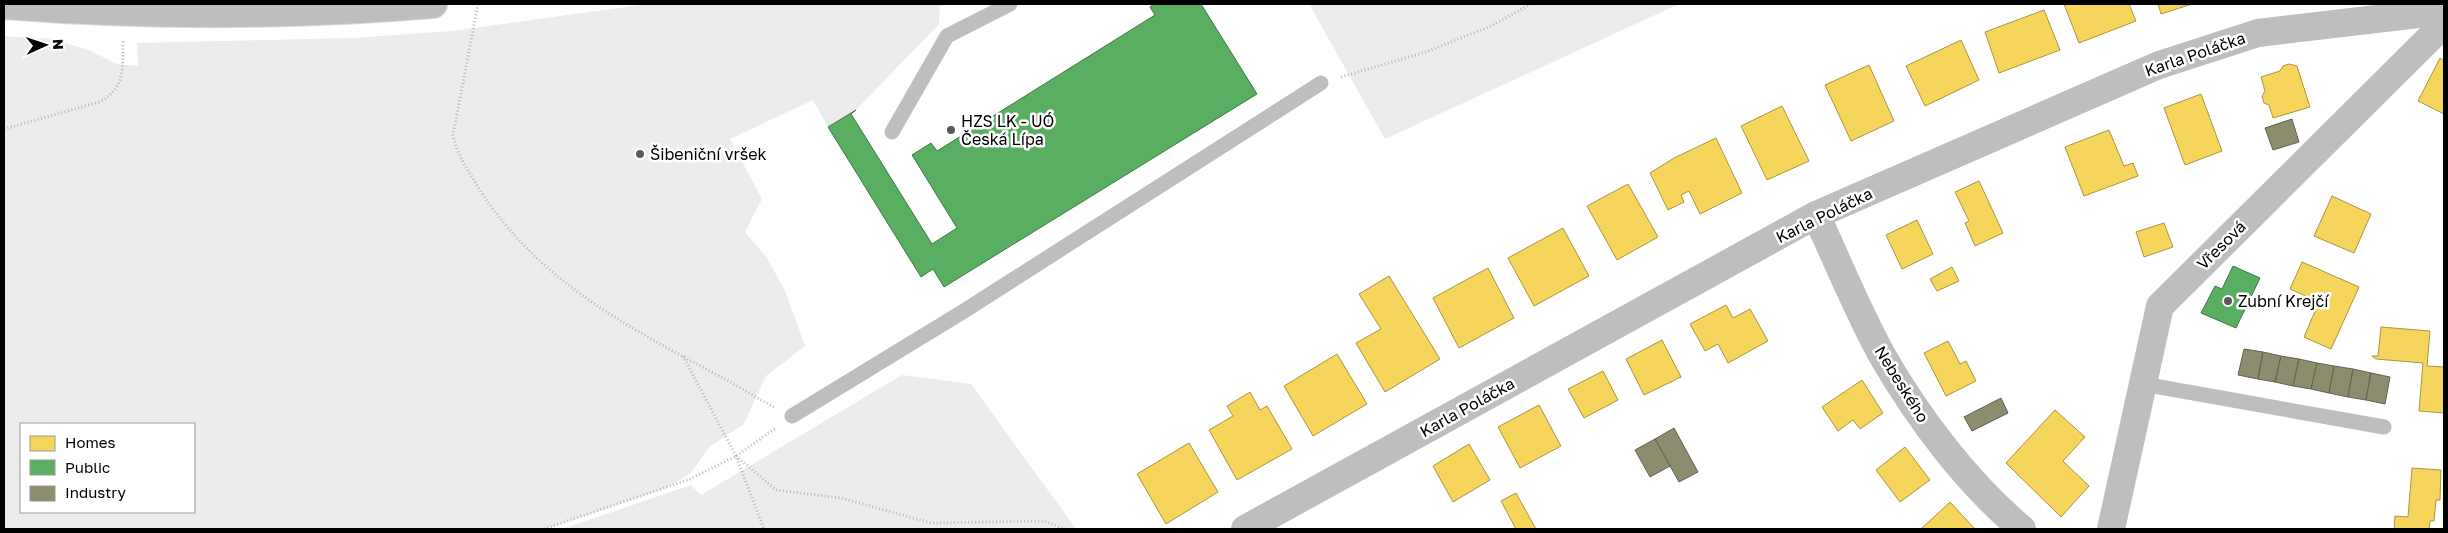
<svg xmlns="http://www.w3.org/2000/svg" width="2448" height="533" viewBox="0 0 2448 533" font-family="'Golos Text',sans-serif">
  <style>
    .green { fill: #ececec; fill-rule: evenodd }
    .homes { fill: #f6d55c; stroke: #ac9540 }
    .public { fill: #5aae61; stroke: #3f7a44 }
    .industry { fill: #8c8c6e; stroke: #62624d }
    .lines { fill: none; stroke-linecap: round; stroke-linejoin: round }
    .primary-casing { stroke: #dbdbdb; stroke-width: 30 }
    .path { stroke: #b9b9b9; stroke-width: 3; stroke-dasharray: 1 2.5; stroke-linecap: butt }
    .lane { stroke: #bebebe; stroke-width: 15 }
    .street { stroke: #bebebe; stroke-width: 28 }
    .primary { stroke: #bebebe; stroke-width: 28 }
    .poi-dot { fill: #595959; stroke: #fff; stroke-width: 2 }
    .labels { text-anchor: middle; stroke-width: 5; stroke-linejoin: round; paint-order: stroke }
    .street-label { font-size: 16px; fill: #000; stroke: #fff }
    .poi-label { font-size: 16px; fill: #000; stroke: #fff; text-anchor: start }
  </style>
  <rect width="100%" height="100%" fill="#fff"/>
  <!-- green -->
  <g class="green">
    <path d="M 647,4 L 946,4 L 940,7 L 939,24 L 856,110 L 828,127 L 813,100 L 730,139 L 762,199 L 745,232 L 767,258 L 785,291 L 805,346 L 766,376 L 744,424 L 709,447 L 691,473 L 667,488 L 546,529 L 4,529 L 4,36 L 52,39 L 89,50 L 117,64 L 138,66 L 137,43 L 353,38 L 452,31 ZM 21,424 L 194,424 L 194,512 L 21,512 Z"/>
    <path d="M 1309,4 L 1679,4 L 1385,139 Z"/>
    <path d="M 902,375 L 971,384 L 1076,529 L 562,529 L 691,485 L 701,495 Z"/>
  </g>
  <!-- homes -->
  <g class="homes">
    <path d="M 2064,4 L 2129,4 L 2136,21 L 2079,43 Z"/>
    <path d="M 2158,4 L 2192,4 L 2161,14 Z"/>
    <path d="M 2044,10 L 2060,50 L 1999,73 L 1985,32 Z"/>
    <path d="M 1961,40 L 1979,80 L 1925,106 L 1906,66 Z"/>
    <path d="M 2440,58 L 2444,61 L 2444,114 L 2418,101 Z"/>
    <path d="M 2289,64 L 2297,66 L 2310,107 L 2273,118 L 2269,105 L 2264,103 L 2262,96 L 2265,91 L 2261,77 L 2280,71 L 2283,66 Z"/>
    <path d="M 1869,65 L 1894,121 L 1851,141 L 1825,85 Z"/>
    <path d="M 2201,94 L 2222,151 L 2185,165 L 2164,108 Z"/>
    <path d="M 1782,106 L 1809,161 L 1767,180 L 1741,126 Z"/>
    <path d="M 2109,130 L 2124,166 L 2133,163 L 2138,176 L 2084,196 L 2065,147 Z"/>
    <path d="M 1716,138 L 1742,193 L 1700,214 L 1689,191 L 1681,195 L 1684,202 L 1668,210 L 1650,173 L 1674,158 Z"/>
    <path d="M 1979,181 L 2003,233 L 1975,246 L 1965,223 L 1969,221 L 1955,192 Z"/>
    <path d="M 1628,184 L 1658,237 L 1617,260 L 1587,206 Z"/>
    <path d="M 2332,196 L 2371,214 L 2354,253 L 2314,236 Z"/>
    <path d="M 1917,220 L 1933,254 L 1902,269 L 1886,235 Z"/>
    <path d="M 2164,223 L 2173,247 L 2144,257 L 2136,232 Z"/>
    <path d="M 1563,228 L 1589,276 L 1534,306 L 1508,258 Z"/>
    <path d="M 2302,262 L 2359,287 L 2331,349 L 2304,337 L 2319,302 L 2290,289 Z"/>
    <path d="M 1952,267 L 1959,281 L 1937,291 L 1930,279 Z"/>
    <path d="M 1488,268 L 1514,318 L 1459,348 L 1433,298 Z"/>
    <path d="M 1389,276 L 1440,359 L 1385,392 L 1356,343 L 1381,329 L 1359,294 Z"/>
    <path d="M 1726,305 L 1733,318 L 1750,309 L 1768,341 L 1728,363 L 1718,344 L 1705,351 L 1690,324 Z"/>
    <path d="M 2381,327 L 2430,331 L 2427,366 L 2444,367 L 2444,413 L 2419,411 L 2423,363 L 2376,359 L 2372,356 L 2378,356 Z"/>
    <path d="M 1662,340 L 1681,377 L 1644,395 L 1626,359 Z"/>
    <path d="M 1948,341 L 1960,364 L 1966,361 L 1976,381 L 1946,396 L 1924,353 Z"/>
    <path d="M 1337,354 L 1367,404 L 1313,436 L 1284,386 Z"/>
    <path d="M 1603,371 L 1618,400 L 1584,418 L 1568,389 Z"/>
    <path d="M 1862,380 L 1883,413 L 1860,429 L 1853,420 L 1838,431 L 1822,407 Z"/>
    <path d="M 1250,392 L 1260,410 L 1267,406 L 1292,449 L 1237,480 L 1209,430 L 1233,416 L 1227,406 Z"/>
    <path d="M 1539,405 L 1561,446 L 1520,468 L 1498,427 Z"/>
    <path d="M 2055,410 L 2085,437 L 2063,461 L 2089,486 L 2061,517 L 2006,463 Z"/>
    <path d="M 1189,443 L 1218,492 L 1166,524 L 1137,474 Z"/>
    <path d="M 1469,444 L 1490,480 L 1453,502 L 1433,466 Z"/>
    <path d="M 1905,447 L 1930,480 L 1900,502 L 1876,470 Z"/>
    <path d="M 2412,468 L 2441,470 L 2440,500 L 2436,500 L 2434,521 L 2430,521 L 2429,529 L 2394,529 L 2395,516 L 2408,517 Z"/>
    <path d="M 1516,493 L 1536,529 L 1516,529 L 1501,501 Z"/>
    <path d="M 1950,502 L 1975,529 L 1921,529 Z"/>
  </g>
  <!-- public -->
  <g class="public">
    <path d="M 1154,4 L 1201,4 L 1257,94 L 944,287 L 933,269 L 921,277 L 828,127 L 856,110 L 851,114 L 932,244 L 957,228 L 912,155 L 931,143 L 937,151 L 1155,15 L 1150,7 Z"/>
    <path d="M 2233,266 L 2260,278 L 2236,328 L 2201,313 L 2215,286 L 2222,289 Z"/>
  </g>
  <!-- industry -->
  <g class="industry">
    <path d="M 2292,119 L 2299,142 L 2273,150 L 2265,128 Z"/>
    <path d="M 2244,349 L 2263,352 L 2258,379 L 2238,375 Z"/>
    <path d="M 2263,352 L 2281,356 L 2275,382 L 2258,379 Z"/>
    <path d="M 2281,356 L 2299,359 L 2293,386 L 2275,382 Z"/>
    <path d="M 2299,359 L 2317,363 L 2311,389 L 2293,386 Z"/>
    <path d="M 2317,363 L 2334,366 L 2329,393 L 2311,389 Z"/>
    <path d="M 2334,366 L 2353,369 L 2348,397 L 2329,393 Z"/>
    <path d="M 2353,369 L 2371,373 L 2366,400 L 2348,397 Z"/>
    <path d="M 2371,373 L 2390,377 L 2385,404 L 2366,400 Z"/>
    <path d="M 2001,398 L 2008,413 L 1972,431 L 1964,417 Z"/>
    <path d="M 1674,428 L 1698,472 L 1679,482 L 1655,439 Z"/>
    <path d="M 1655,439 L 1670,466 L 1650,477 L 1635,450 Z"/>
  </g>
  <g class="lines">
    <!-- primary casing -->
    <g class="primary-casing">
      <path id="primary" d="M 4,5 C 146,16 291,16 433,4"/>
    </g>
    <!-- path -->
    <g class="path">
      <path d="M 478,4 L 453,135 C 457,156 470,173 481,192 C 541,283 628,327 721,377 C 739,386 756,398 774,407"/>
      <path d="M 1341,77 L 1426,52 L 1491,26 L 1531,4"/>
      <path d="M 4,129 L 99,102 C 127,88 122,67 123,39"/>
      <path d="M 683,356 L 736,456 L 764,529"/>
      <path d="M 736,456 L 776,490 L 841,498 L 931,523 L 1044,521 L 1064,529"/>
      <path d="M 544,529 L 690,479 L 736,456 L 776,428"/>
    </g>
    <!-- lane -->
    <g class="lane">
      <path d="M 892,132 L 947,36 L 1010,4"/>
      <path d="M 2143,384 L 2384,427"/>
      <path d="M 792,416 L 964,311 L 1321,83"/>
    </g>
    <!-- street -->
    <g class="street">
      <path d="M 1816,215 C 1838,262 1858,312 1883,357 C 1919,419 1967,483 2022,529"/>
      <path d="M 1245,529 L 1816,215 L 2159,65 L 2258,33 L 2444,11"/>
      <path d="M 2111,529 L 2160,306 L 2444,24"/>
    </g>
    <!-- primary -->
    <use href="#primary" class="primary"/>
  </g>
  <!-- markers -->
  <g class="poi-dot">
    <circle cx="951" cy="130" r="5"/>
    <circle cx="640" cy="154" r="5"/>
    <circle cx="2228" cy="301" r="5"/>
  </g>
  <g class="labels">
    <!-- street labels -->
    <g class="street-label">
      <text transform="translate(2195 54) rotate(-19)" y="6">Karla Poláčka</text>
      <text transform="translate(1824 215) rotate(-26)" y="6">Karla Poláčka</text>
      <text transform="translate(2221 245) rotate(-45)" y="6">Vřesová</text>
      <text transform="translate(1902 384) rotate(58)" y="6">Nebeského</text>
      <text transform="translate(1467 407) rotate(-29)" y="6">Karla Poláčka</text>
    </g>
    <!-- poi labels -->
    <g class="poi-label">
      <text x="961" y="127">HZS LK - UÓ<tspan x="961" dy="18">Česká Lípa</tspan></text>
      <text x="650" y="160">Šibeniční vršek</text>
      <text x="2238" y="307">Zubní Krejčí</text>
    </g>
  </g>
  <!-- border -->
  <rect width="2448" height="533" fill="none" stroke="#000000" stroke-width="10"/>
  <!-- legend -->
  <rect x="20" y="423" width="175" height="90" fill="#ffffff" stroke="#999999"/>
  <rect x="30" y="436" width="25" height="15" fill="#f6d55c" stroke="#999999"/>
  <text x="65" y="448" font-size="15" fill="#000000">Homes</text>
  <rect x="30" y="460" width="25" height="15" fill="#5aae61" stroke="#999999"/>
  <text x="65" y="473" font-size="15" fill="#000000">Public</text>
  <rect x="30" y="486" width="25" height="15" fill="#8c8c6e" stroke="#999999"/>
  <text x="65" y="498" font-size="15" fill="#000000">Industry</text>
  <!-- north arrow -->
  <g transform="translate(45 45) rotate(87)" stroke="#ffffff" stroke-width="4" paint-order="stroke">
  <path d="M0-4L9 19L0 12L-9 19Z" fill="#000000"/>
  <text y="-8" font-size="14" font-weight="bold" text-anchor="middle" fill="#000000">N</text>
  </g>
</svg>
